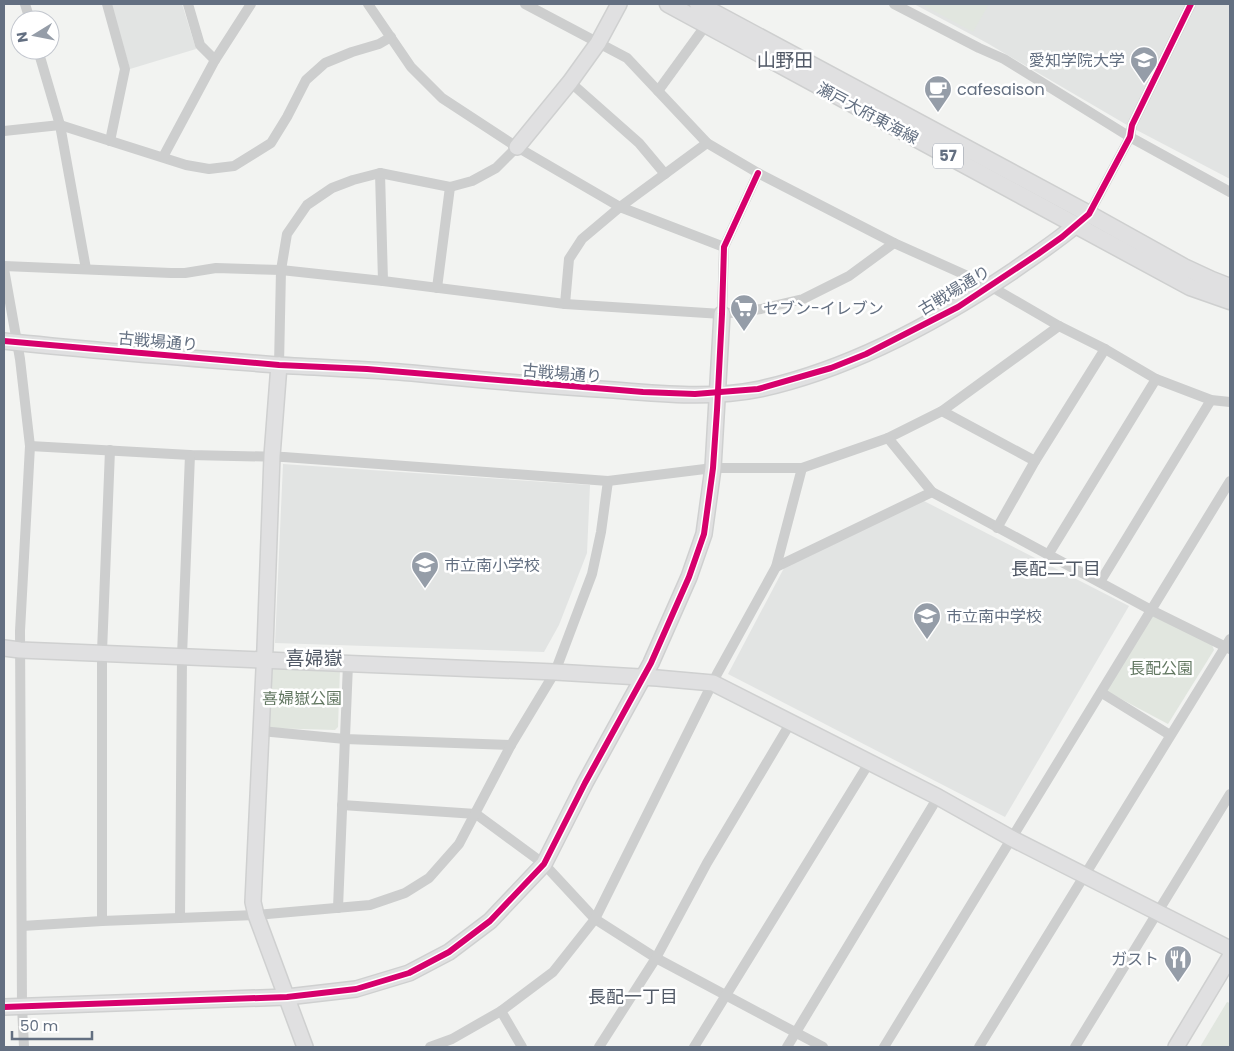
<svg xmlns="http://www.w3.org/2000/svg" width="1234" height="1051" viewBox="0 0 1234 1051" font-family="Poppins,'Noto Sans JP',sans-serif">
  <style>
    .built { fill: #e2e4e3 }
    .green { fill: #e1e6df }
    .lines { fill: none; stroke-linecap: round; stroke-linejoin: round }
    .secondary-casing { stroke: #cfd0d0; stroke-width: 18 }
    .primary-casing { stroke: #cecfcf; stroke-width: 19 }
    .street { stroke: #cdcece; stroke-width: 10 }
    .secondary { stroke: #e0e0e1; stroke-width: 15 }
    .primary { stroke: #e0e0e1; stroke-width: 16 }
    .cycleway-casing { stroke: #fff; stroke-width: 9 }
    .cycleway { stroke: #d6006c; stroke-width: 6 }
    .labels { text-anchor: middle; stroke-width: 5; stroke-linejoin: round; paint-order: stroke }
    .shield { fill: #fff; stroke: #929aa7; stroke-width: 1 }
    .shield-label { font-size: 15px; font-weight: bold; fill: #636f81 }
    .poi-label { font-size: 16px; fill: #636f81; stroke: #fff; text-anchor: start }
    .street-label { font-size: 16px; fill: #636f81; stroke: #fff }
    .park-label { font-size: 16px; fill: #637862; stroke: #fff }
    .neighbourhood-label { font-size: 18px; fill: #515966; stroke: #fff }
    .quarter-label { font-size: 19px; fill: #515966; stroke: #fff }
  </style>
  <rect width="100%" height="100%" fill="#f2f3f1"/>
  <!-- built -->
  <g class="built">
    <path d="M 111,4 L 182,4 L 196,49 L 130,69 Z"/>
    <path d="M 914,4 L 1230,4 L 1230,179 L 1127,125 L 987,43 Z"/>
    <path d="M 283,464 L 590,485 L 587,553 L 559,625 L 544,652 L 275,643 Z"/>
    <path d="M 922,500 L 1129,606 L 1005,817 L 728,674 L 784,568 Z"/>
  </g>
  <!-- green -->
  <g class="green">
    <path d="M 921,4 L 989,4 L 973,32 Z"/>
    <path d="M 1155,616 L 1211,642 L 1214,650 L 1168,724 L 1108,692 L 1107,690 L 1151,617 Z"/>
    <path d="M 273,665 L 340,669 L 338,727 L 335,730 L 268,728 L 267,670 Z"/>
    <path d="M 1227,1002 L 1230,1003 L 1230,1047 L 1200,1047 Z"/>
  </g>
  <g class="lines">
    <!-- secondary casing -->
    <g class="secondary-casing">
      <g id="secondary">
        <path d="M 517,147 L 570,82 L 598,43 L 619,4"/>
        <path d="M 4,341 C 95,351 187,358 278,365 C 323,368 368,369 412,373 C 480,380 547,386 614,390 C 661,394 712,399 760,389 C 851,369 936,323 1013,271 C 1034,256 1056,242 1076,225"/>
        <path d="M 279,365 L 272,456 L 265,648 L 253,902 L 256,915 L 305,1047"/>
        <path d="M 4,648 L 20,650 L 555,672 L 657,678 L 713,683 L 938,797 L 1011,838 L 1230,949"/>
        <path d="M 4,1007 L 287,997 L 356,989 L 409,973 L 449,952 L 490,921 L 544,864 L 585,783 L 651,663 L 689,577 L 704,534 L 713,468 L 722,314"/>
        <path d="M 1176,1047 L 1230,957"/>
      </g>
    </g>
    <!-- primary casing -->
    <g class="primary-casing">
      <g id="primary">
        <path d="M 668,4 L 1190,287 L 1230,301"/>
        <path d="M 698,4 L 1089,214 L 1184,267 L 1212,280 L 1230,287"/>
      </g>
    </g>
    <!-- street -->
    <g class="street">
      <path d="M 25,4 L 30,20"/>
      <path d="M 107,4 L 125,69 L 110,141"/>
      <path d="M 188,4 L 200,45 L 215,60"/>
      <path d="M 368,4 L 411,67 L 442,98 L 517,147 L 620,207 L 724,247"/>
      <path d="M 525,4 L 627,58 L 707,143 L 758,173 L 894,243 L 990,286 L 1059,326 L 1105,349 L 1156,379 L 1211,400 L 1230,402"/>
      <path d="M 894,4 L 979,48 L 1004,59 L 1130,137 L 1230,192"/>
      <path d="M 38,50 L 60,125 L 86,269"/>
      <path d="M 570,82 L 639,143 L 665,174"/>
      <path d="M 658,91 L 706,25"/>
      <path d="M 4,131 L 60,125 L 186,165 L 209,169 L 234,166 L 271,143 L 287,117 L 306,80 L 325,63 L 352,52 L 379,44 L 391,37"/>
      <path d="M 163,157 L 215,60 L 251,4"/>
      <path d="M 380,173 L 383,281"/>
      <path d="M 1086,217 L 1089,214 L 1130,137 L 1132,125 L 1191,4"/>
      <path d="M 4,266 L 171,273 L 185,273 L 216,268 L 281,270 L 383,281 L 565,304 L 722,314 L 761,309 L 803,299 L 849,276 L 894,243"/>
      <path d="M 4,269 L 20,359 L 30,446 L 20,631 L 22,1006 L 24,1047"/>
      <path d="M 437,288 L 450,187"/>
      <path d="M 565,304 L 569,259 L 582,239 L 620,207 L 707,143"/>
      <path d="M 722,314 L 724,247 L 758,173"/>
      <path d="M 279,365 L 281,270 L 287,234 L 307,205 L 332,188 L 353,180 L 380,173 L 450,187 L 472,181 L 496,168 L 517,147"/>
      <path d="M 942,411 L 1035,461"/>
      <path d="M 888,438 L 932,492 L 1151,610 L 1230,649"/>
      <path d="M 30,446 L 190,455 L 284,457 L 608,481 L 713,468 L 802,468 L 888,438 L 942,411 L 1059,326"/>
      <path d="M 997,528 L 1035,461 L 1105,349"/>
      <path d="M 1048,555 L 1156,379"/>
      <path d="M 776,567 L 932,492"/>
      <path d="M 1100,582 L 1211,400"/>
      <path d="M 1102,693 L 1170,735"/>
      <path d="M 261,731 L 345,739 L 511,745"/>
      <path d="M 342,805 L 476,814 L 544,864 L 595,919 L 656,958 L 823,1047"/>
      <path d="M 338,908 L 348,664"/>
      <path d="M 180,918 L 182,656 L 190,455"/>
      <path d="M 102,921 L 102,652 L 110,450"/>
      <path d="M 22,926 L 102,921 L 256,915 L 370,905 L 405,893 L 429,878 L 459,844 L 511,745 L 555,672 L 592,574 L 601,532 L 608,481"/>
      <path d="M 501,1011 L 522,1047"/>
      <path d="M 430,1047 L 452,1039 L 501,1011 L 553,972 L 595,919 L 717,674 L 776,567 L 802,468"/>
      <path d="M 599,1047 L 656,958 L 707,863 L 791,722"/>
      <path d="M 694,1047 L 869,763"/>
      <path d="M 787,1047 L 938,797"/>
      <path d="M 884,1047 L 1230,481"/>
      <path d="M 979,1047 L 1230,639"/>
      <path d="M 1075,1047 L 1230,794"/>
    </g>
    <!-- secondary -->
    <use href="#secondary" class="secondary"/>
    <!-- primary -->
    <use href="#primary" class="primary"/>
    <!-- cycleway casing -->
    <g class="cycleway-casing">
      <g id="cycleway">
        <path d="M 4,341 L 279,365 L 367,369 L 643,392 L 695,394 L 758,389 L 831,368 L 866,354 L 958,307 L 1038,254 L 1062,237 L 1089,214 L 1130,137 L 1132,125 L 1191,4"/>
        <path d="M 4,1007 L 287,997 L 356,989 L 409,973 L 449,952 L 490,921 L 544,864 L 585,783 L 651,663 L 689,577 L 704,534 L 713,468 L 717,410 L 722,314 L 724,247 L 758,173"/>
      </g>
    </g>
    <!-- cycleway -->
    <use href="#cycleway" class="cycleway"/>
  </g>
  <!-- icons -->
  <defs>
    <g id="university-pin" transform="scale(1.4375)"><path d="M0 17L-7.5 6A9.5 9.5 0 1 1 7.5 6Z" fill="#959da8" stroke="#fff"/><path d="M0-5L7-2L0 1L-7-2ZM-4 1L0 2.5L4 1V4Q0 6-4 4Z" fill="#fff"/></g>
    <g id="cafe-pin" transform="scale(1.4375)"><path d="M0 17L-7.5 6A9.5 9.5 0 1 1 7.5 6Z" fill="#959da8" stroke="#fff"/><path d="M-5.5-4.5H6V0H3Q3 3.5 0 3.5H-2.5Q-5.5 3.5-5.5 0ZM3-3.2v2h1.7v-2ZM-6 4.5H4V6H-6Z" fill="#fff"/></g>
    <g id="supermarket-pin" transform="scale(1.4375)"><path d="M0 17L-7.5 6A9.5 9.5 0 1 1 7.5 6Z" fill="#959da8" stroke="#fff"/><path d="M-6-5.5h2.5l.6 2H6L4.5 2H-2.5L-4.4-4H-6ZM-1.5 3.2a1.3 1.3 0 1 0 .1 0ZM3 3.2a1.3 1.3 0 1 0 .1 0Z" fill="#fff"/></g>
    <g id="school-pin" transform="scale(1.4375)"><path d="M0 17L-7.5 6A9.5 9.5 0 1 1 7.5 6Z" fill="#959da8" stroke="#fff"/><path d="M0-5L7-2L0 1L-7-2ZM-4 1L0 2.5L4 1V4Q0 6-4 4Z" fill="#fff"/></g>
    <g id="restaurant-pin" transform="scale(1.4375)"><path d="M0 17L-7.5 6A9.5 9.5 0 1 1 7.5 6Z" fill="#959da8" stroke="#fff"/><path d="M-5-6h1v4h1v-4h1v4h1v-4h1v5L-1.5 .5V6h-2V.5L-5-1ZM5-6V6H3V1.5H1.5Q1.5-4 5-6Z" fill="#fff"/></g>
  </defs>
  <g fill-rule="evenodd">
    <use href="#university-pin" x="1144" y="60"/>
    <use href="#cafe-pin" x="938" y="89"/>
    <use href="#supermarket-pin" x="744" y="308"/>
    <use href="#school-pin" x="425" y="565"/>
    <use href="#school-pin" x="927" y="616"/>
    <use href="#restaurant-pin" x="1178" y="959"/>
  </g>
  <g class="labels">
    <!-- shield labels -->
    <rect class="shield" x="933" y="143.5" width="30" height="25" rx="4"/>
    <g class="shield-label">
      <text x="948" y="161">57</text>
    </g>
    <!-- poi labels -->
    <g class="poi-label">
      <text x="1125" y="66" text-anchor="end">愛知学院大学</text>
      <text x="957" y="95">cafesaison</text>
      <text x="763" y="314">セブン-イレブン</text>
      <text x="444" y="571">市立南小学校</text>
      <text x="946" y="622">市立南中学校</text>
      <text x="1159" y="965" text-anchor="end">ガスト</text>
    </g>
    <!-- street labels -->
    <g class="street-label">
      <text transform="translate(868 113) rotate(28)" y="6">瀬戸大府東海線</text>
      <text transform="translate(954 290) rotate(-31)" y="6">古戦場通り</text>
      <text transform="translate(158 341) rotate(5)" y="6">古戦場通り</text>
      <text transform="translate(562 373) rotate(5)" y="6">古戦場通り</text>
    </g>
    <!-- park labels -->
    <g class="park-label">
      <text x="1161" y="674">長配公園</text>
      <text x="302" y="704">喜婦嶽公園</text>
    </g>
    <!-- neighbourhood labels -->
    <g class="neighbourhood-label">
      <text x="1056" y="575">長配二丁目</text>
      <text x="633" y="1003">長配一丁目</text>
    </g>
    <!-- quarter labels -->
    <g class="quarter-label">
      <text x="785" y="67">山野田</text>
      <text x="314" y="665">喜婦嶽</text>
    </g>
  </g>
  <!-- border -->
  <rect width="1234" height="1051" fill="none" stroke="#636f81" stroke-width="10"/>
  <!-- north arrow -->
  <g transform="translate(35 35) rotate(260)"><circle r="24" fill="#ffffff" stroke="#c1c5cd"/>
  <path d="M0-4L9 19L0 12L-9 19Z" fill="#959da8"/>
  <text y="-8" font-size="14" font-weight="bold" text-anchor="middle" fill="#636f81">N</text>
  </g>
  <!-- scale -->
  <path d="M12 1031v8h80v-8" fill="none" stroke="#636f81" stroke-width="2.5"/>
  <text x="20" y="1031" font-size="15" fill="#636f81" stroke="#ffffff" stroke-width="4" paint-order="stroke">50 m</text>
</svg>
